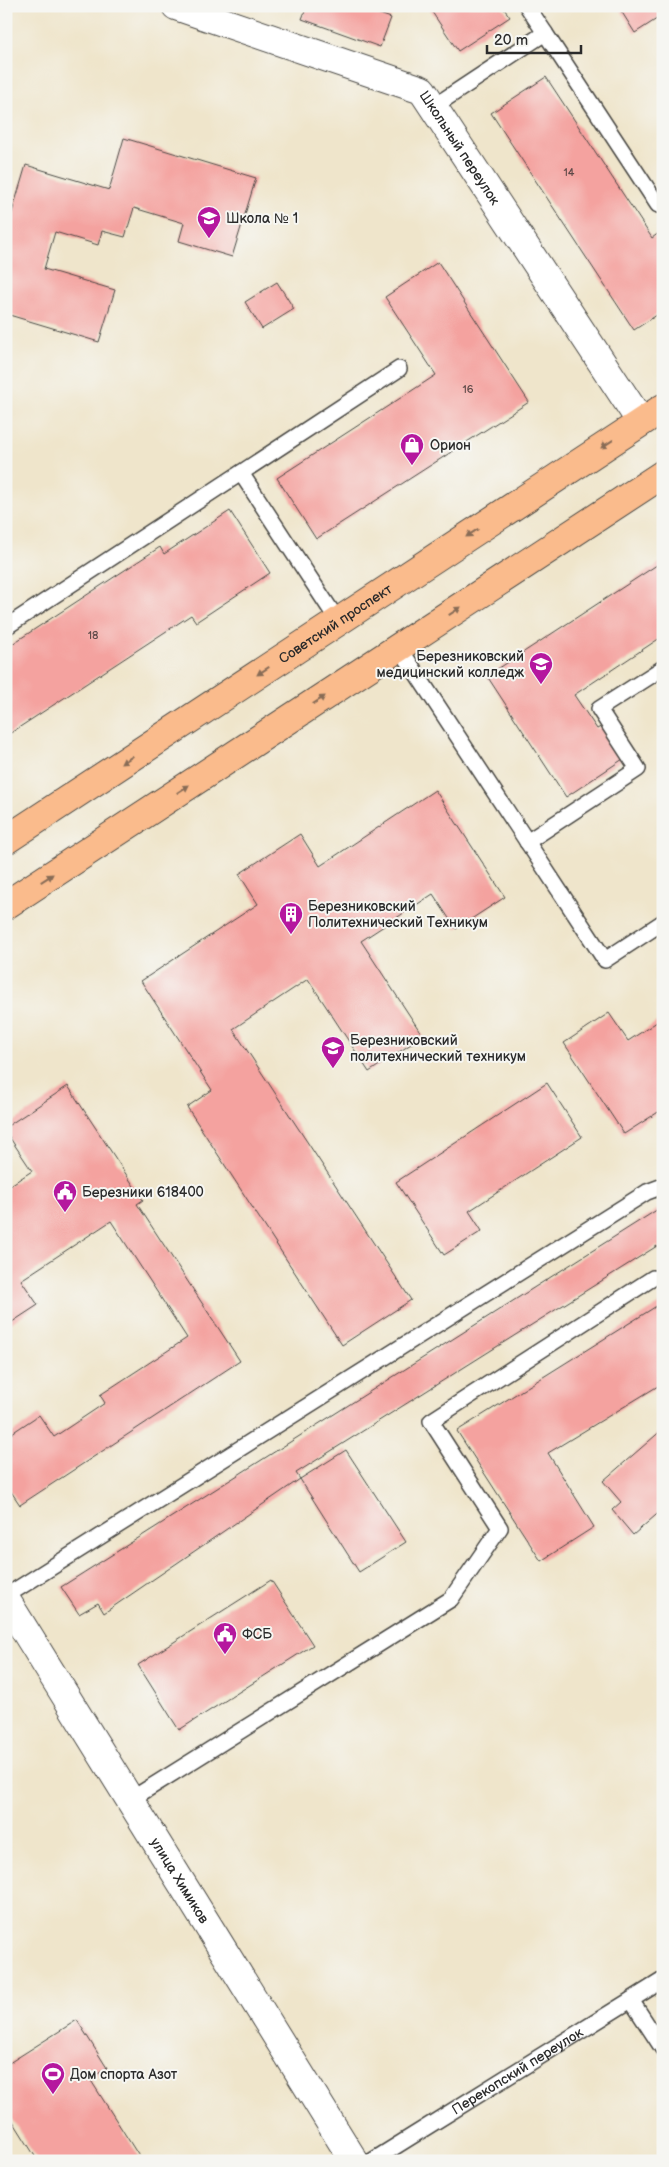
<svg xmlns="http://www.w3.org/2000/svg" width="669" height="2167" viewBox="0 0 669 2167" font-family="'Balsamiq Sans',sans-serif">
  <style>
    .building { fill: #f4a29f }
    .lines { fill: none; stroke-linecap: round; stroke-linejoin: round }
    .service-casing { stroke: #484743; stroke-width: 18 }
    .minor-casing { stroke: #484743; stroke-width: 30 }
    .primary-casing { stroke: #484743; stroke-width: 30 }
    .service { stroke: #fff; stroke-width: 15 }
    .minor { stroke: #fff; stroke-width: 28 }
    .primary { stroke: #fabb8c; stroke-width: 28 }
    .oneway { fill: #886c57 }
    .labels { text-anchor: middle; stroke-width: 4; stroke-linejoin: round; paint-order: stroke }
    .number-label { font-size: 11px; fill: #5d4948 }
    .street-label { font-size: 14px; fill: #2b2b2b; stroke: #f6f6f2 }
    .poi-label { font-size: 14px; fill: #2b2b2b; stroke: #f6f6f2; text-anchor: start }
  </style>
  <rect width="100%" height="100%" fill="#f6f6f2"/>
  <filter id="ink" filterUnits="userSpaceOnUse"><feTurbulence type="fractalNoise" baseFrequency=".02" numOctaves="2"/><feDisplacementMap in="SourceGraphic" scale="10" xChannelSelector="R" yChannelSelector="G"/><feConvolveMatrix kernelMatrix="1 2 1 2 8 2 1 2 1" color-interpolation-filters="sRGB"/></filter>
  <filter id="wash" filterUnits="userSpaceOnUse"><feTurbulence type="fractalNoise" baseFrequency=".0096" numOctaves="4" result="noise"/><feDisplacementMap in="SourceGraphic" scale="20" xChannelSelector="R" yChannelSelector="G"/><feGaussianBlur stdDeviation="1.12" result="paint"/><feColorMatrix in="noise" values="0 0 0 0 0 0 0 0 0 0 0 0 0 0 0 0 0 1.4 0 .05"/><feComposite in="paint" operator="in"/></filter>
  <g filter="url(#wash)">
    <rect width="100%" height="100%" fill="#efe5cb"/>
    <g id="blocks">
      <!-- building -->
      <g class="building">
        <path d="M 307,6 L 357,6 L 391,18 L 380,47 L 302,19 Z"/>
        <path d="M 428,6 L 502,6 L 510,17 L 458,51 Z"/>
        <path d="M 618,6 L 663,6 L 663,15 L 635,33 Z"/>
        <path d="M 546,77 L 652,238 L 663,230 L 663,311 L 634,330 L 491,113 Z"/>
        <path d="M 124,138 L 256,178 L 232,257 L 179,241 L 184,223 L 134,208 L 125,237 L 102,231 L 98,245 L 55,232 L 44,269 L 115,290 L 99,342 L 6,314 L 6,218 L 10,219 L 26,165 L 109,190 Z"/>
        <path d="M 438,262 L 529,402 L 316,539 L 277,478 L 436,375 L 385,297 Z"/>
        <path d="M 277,282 L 294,309 L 262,329 L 245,302 Z"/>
        <path d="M 230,511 L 270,573 L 196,622 L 191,615 L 6,736 L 6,648 L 160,547 L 164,554 Z"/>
        <path d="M 663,561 L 663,636 L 574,695 L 597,729 L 604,725 L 626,757 L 566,797 L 487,676 Z"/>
        <path d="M 435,790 L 505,897 L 456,929 L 433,894 L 361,941 L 423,1036 L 369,1072 L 308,979 L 233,1029 L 411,1300 L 342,1345 L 187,1107 L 212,1090 L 141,981 L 258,904 L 239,874 L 300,834 L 320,866 Z"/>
        <path d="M 609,1013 L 628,1041 L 663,1018 L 663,1109 L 624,1134 L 564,1043 Z"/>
        <path d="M 547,1083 L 582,1137 L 469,1211 L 482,1231 L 444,1255 L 396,1182 Z"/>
        <path d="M 68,1086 L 143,1200 L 137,1204 L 240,1361 L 20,1505 L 6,1484 L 6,1437 L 39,1415 L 54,1437 L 105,1403 L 100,1395 L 187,1338 L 111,1221 L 21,1280 L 38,1305 L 6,1326 L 6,1188 L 32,1171 L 6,1132 L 6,1127 Z"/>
        <path d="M 663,1206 L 663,1257 L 657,1246 L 296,1473 L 300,1479 L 104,1613 L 98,1603 L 79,1614 L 61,1587 Z"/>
        <path d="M 663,1302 L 663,1383 L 548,1453 L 594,1527 L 541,1561 L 457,1431 Z"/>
        <path d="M 663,1429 L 663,1509 L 633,1535 L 612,1510 L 621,1502 L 603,1481 Z"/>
        <path d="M 346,1450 L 406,1542 L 359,1572 L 300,1479 Z"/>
        <path d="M 271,1580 L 313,1645 L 179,1730 L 138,1665 Z"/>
        <path d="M 77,2020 L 107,2068 L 90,2079 L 142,2161 L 38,2161 L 6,2110 L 6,2065 Z"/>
      </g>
    </g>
  </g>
  <g filter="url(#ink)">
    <use href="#blocks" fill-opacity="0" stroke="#484743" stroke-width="1"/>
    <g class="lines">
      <!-- service casing -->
      <g class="service-casing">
        <g id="service">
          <path d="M 527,6 L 545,33"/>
          <path d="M 433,107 L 545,33 L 658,205 L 663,202"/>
          <path d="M 241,473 L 338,621"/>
          <path d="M 6,627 L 399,369"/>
          <path d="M 399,647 L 605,960 L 663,922"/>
          <path d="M 527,842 L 638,769 L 599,709 L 663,668"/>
          <path d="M 6,1596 L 647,1192 L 663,1186"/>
          <path d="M 130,1800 L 451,1599 L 500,1528 L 431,1421 L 653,1278"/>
          <path d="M 631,2000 L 663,2049"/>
          <path id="s1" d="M 372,2161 L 663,1980"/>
        </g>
      </g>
      <!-- minor casing -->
      <g class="minor-casing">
        <g id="minor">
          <path id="s2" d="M 176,6 L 422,90 L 641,422"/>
          <path id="s3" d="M 6,1600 L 354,2161"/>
        </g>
      </g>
      <!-- primary casing -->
      <g class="primary-casing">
        <g id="primary">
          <path id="s4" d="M 6,840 L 663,408"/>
          <path d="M 6,905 L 663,474"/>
        </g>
      </g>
      <!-- service -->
      <use href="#service" class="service"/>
      <!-- minor -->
      <use href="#minor" class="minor"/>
      <!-- primary -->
      <use href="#primary" class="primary"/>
    </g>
    <!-- one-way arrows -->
    <defs><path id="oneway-solid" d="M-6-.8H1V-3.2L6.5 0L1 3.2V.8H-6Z" transform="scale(1.25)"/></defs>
    <g class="oneway">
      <use href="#oneway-solid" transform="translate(607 444) rotate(147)"/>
      <use href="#oneway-solid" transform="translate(472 533) rotate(147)"/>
      <use href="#oneway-solid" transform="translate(455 611) rotate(-33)"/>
      <use href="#oneway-solid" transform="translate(263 671) rotate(147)"/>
      <use href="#oneway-solid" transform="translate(319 700) rotate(-33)"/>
      <use href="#oneway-solid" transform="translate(127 760) rotate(147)"/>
      <use href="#oneway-solid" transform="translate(183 789) rotate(-33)"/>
      <use href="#oneway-solid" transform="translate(47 878) rotate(-33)"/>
    </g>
  </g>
  <!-- icons -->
  <defs>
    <g id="school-pin" transform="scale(1.25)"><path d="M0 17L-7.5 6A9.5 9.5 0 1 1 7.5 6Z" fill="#b5179e" stroke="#f6f6f2"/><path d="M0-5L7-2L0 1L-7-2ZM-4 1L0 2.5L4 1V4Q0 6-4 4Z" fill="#fff"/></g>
    <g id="shop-pin" transform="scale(1.25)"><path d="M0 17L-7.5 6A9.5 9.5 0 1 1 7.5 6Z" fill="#b5179e" stroke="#f6f6f2"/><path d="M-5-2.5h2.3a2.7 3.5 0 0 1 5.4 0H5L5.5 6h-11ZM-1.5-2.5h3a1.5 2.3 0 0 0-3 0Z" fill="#fff"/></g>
    <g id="university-pin" transform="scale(1.25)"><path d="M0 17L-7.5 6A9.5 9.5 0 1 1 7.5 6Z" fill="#b5179e" stroke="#f6f6f2"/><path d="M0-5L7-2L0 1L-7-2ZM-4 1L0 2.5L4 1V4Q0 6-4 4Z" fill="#fff"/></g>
    <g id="building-pin" transform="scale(1.25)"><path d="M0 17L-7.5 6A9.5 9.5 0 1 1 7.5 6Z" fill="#b5179e" stroke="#f6f6f2"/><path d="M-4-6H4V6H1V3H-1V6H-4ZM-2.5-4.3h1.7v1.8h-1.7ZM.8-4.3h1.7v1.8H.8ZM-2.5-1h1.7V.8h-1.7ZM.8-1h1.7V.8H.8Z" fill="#fff"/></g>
    <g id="civic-pin" transform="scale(1.25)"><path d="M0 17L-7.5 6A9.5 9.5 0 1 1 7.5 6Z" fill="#b5179e" stroke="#f6f6f2"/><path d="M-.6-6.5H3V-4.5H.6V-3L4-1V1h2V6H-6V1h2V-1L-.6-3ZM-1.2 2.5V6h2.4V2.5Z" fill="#fff"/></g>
    <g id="stadium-pin" transform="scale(1.25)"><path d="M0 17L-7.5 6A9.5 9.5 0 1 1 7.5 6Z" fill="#b5179e" stroke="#f6f6f2"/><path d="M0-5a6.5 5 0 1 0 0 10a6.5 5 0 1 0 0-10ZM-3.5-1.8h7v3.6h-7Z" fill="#fff"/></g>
  </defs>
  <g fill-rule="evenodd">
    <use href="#school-pin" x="209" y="218"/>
    <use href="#shop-pin" x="412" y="445"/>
    <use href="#university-pin" x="541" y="664"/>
    <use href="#building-pin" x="291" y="914"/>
    <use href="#university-pin" x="333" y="1048"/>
    <use href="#civic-pin" x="65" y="1192"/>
    <use href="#civic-pin" x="225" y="1634"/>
    <use href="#stadium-pin" x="53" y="2074"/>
  </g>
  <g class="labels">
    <!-- number labels -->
    <g class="number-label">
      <text x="569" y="176">14</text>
      <text x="468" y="393">16</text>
      <text x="93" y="639">18</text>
    </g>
    <!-- street labels -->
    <g class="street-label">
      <text dy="5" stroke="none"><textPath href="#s2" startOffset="329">Школьный переулок</textPath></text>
      <text dy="5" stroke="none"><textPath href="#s4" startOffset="394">Советский проспект</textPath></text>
      <text dy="5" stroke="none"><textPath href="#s3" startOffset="330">улица Химиков</textPath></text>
      <text dy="5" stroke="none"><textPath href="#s1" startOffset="171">Перекопский переулок</textPath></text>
    </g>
    <!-- poi labels -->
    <g class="poi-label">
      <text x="226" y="223">Школа № 1</text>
      <text x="430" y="450">Орион</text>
      <text x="524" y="661" text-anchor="end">Березниковский<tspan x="524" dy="16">медицинский колледж</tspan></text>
      <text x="308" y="911">Березниковский<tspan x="308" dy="16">Политехнический Техникум</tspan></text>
      <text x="350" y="1045">Березниковский<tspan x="350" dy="16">политехнический техникум</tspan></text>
      <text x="82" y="1197">Березники 618400</text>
      <text x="242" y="1639">ФСБ</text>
      <text x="70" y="2079">Дом спорта Азот</text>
    </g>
  </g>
  <!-- margin -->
  <rect width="669" height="2167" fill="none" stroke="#f6f6f2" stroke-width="25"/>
  <!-- scale -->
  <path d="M487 45v8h94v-8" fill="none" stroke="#2b2b2b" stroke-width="2.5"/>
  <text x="494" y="45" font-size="15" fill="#2b2b2b" stroke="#f6f6f2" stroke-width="4" paint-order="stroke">20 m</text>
</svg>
